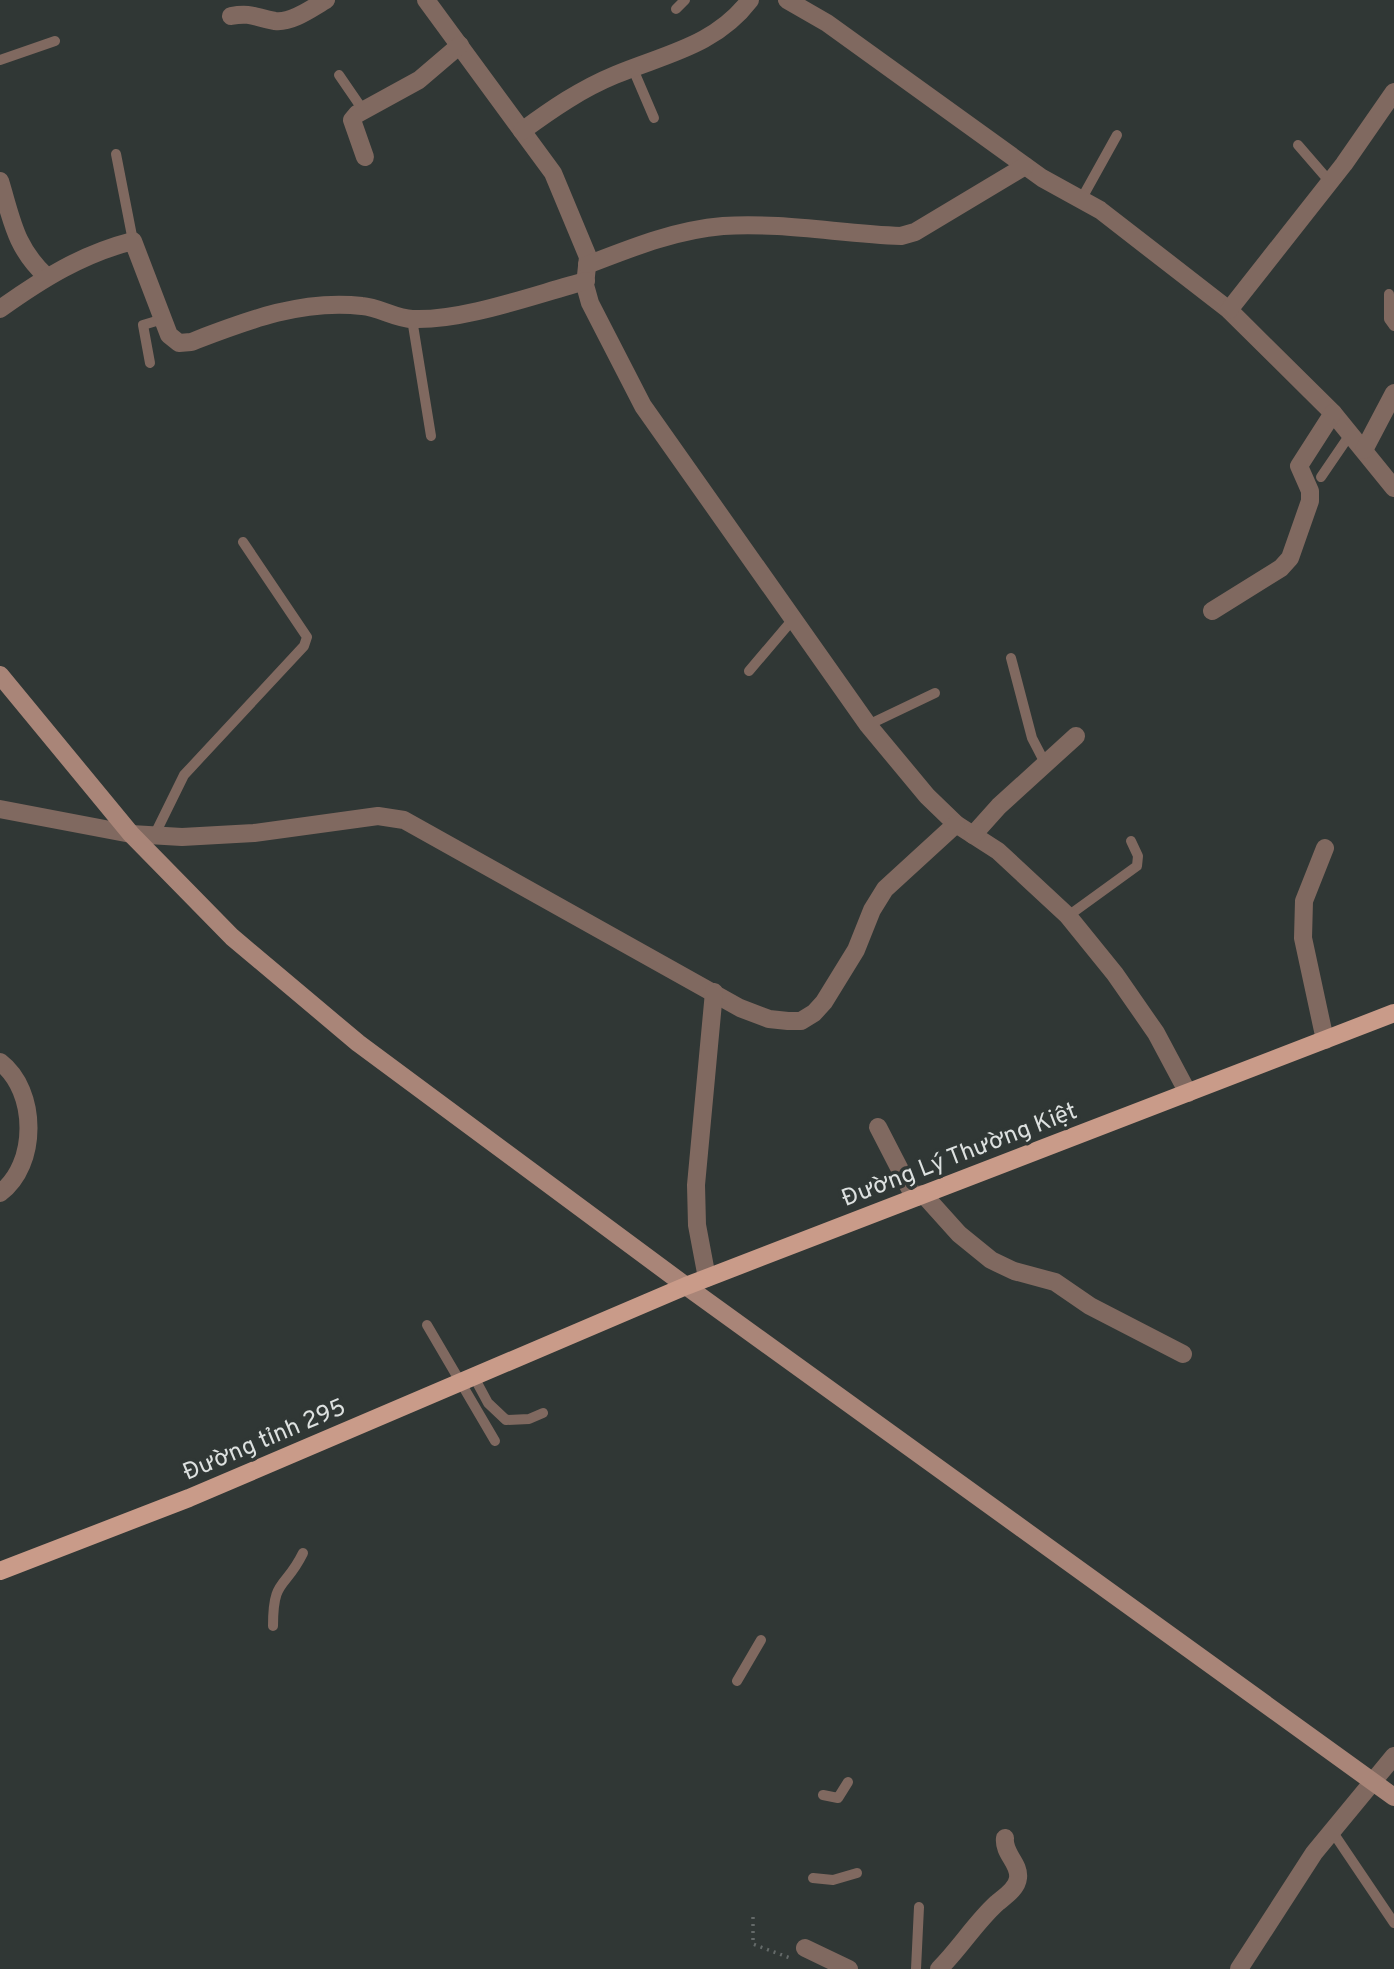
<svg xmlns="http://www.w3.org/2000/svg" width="1394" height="1969" viewBox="0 0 1394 1969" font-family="Overpass,sans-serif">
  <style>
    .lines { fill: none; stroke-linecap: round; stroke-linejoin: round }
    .path { stroke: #646a69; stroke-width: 3.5; stroke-dasharray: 2 5; stroke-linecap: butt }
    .lane { stroke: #806960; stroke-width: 10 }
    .street { stroke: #806960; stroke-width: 18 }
    .secondary { stroke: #a98578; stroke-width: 18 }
    .primary { stroke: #c99b89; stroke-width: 18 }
    .labels { text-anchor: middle; stroke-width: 7; stroke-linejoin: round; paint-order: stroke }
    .street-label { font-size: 24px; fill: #dde1e0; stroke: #303735 }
  </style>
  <rect width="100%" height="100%" fill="#303735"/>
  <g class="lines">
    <!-- path -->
    <path class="path" d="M 753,1917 L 753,1944 L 790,1958"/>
    <!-- lane -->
    <g class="lane">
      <path d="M 676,9 L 685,0"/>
      <path d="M 0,60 L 55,41"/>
      <path d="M 633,69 L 654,118"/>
      <path d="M 339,75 L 363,110"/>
      <path d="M 1298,145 L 1330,182"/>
      <path d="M 116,154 L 133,241"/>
      <path d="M 1082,198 L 1117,135"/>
      <path d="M 1389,294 L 1389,319 L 1394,326"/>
      <path d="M 412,319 L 431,436"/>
      <path d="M 150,363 L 143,325 L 163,319"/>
      <path d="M 1321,477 L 1351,433"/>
      <path d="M 1011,658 L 1032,738 L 1045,763"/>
      <path d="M 749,671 L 794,618"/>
      <path d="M 868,725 L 935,693"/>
      <path d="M 155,834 L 184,775 L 304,646 L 307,637 L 243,542"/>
      <path d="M 1068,916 L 1137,866 L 1138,856 L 1131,841"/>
      <path d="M 427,1325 L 495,1441"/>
      <path d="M 474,1377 L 488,1403 L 506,1420 L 529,1419 L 543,1413"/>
      <path d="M 273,1626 C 273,1577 285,1590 303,1553"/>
      <path d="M 737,1681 L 761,1640"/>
      <path d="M 823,1795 L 838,1798 L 848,1782"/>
      <path d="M 1332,1831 L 1394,1923"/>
      <path d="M 813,1878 L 833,1880 L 857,1873"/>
      <path d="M 916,1969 L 919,1907"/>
    </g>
    <!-- street -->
    <g class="street">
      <path d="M 426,0 L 553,173 L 588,257 L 585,285 L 590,303 L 643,406 L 868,725 L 927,796 L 956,824 L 998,851 L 1068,916 L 1115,974 L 1156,1033 L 1188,1093"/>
      <path d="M 787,0 L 827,23 L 1042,178 L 1100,210 L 1229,310 L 1333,413 L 1394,488"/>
      <path d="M 231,16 C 252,12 256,18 275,21 C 292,23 312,8 326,0"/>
      <path d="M 522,131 C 552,109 581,89 615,75 C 665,54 715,46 750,0"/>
      <path d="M 365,157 L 352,120 L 357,114 L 419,80 L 460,45"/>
      <path d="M 0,181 C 12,220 15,247 46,276"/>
      <path d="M 587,265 C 631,248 675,230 723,226 C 782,222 842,234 901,236 L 915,232 L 1025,166"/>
      <path d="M 0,309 C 42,279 82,254 133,241 L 169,335 L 179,343 L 191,342 C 246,321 301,299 362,306 C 379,307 396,319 413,319 C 464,321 536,294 586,281"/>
      <path d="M 1229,310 L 1344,164 L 1394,92"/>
      <path d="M 1364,450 L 1394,393"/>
      <path d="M 1212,611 L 1281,568 L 1290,558 L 1310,501 L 1310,491 L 1299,466 L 1333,413"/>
      <path d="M 0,809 L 131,834 L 182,837 L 254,833 L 378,816 L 404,820 L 740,1008 L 769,1019 L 788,1021 L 801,1021 L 814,1013 L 824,1002 L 856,950 L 872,910 L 885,889 L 956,824"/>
      <path d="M 973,835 L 999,806 L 1076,736"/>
      <path d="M 1325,848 L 1304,901 L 1303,938 L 1325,1040"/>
      <path d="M 0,1062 C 38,1091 38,1165 0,1193"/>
      <path d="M 878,1127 L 911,1191 L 917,1197"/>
      <path d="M 923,1194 L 959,1234 L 991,1260 L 1014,1271 L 1055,1282 L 1090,1306 L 1183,1354"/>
      <path d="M 707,1278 L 697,1225 L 696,1185 L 714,992"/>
      <path d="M 805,1948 L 849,1969"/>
      <path d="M 939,1969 C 960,1948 976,1922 997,1903 C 1004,1897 1017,1889 1018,1878 C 1020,1863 1003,1854 1005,1838"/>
      <path d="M 1239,1969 L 1314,1853 L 1394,1756"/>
    </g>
    <!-- secondary -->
    <path class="secondary" d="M 0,675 L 131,834 L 232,937 L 358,1043 L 686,1286 L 1394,1797"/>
    <!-- primary -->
    <path class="primary" d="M 0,1571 L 189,1498 L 686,1286 L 1394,1013"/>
  </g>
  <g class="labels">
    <!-- street labels -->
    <g class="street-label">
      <text transform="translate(959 1154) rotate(-21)" y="8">Đường Lý Thường Kiệt</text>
      <text transform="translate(264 1439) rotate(-23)" y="8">Đường tỉnh 295</text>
    </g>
  </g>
</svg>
